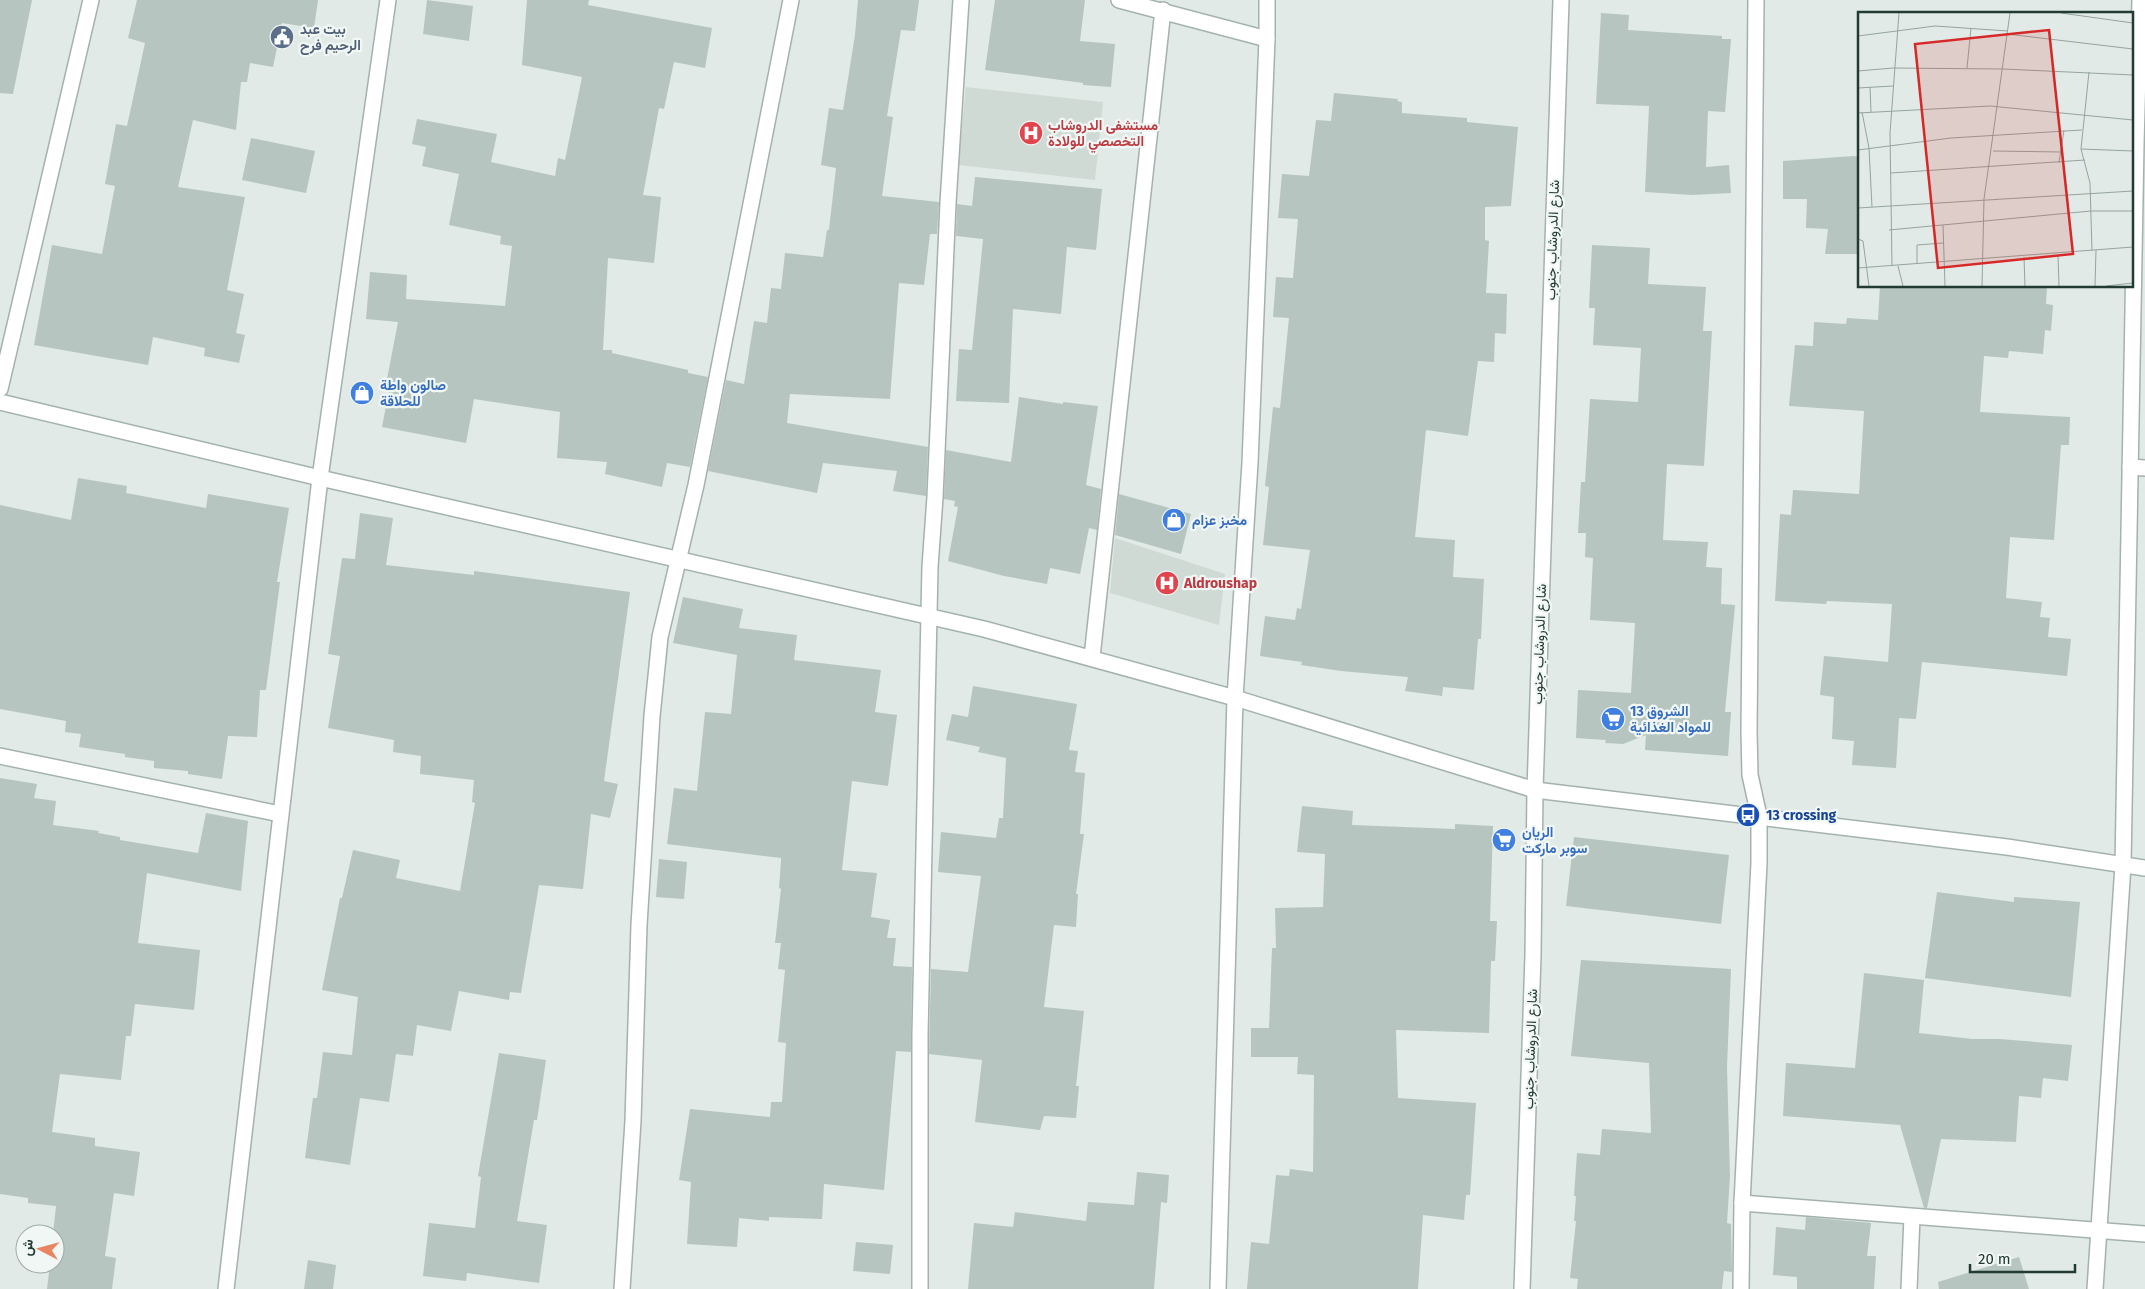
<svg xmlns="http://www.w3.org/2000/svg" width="2145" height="1289" viewBox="0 0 2145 1289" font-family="'Fira Sans',Vazirmatn,sans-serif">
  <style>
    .built { fill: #cfdad5 }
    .building { fill: #b6c5bf }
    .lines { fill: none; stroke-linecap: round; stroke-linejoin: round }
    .minor-casing { stroke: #a4b2ad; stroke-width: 18 }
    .minor { stroke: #fff; stroke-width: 15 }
    .labels { text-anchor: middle; stroke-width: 4.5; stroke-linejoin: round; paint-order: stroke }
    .service-label { font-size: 14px; font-weight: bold; fill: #4e5e75; stroke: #f1f7f4; text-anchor: start }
    .health-label { font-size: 14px; font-weight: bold; fill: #be3a42; stroke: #f1f7f4; text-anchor: start }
    .street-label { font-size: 14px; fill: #223a34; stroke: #f1f7f4 }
    .shop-label { font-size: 14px; font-weight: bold; fill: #366cbe; stroke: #f1f7f4; text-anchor: start }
    .transit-label { font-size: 14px; font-weight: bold; fill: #164399; stroke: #f1f7f4; text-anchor: start }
    .inset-road { fill: none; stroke: #95a49f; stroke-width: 1 }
    .view { fill: #d62828; fill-opacity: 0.15; stroke: #d62828; stroke-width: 2.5 }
    .inset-edge { fill: none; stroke: #223a34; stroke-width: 2.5 }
  </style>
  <rect width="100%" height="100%" fill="#e1eae6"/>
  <!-- built -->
  <g class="built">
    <path d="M 966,87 L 1103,102 L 1095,180 L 958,165 Z"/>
    <path d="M 1115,538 L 1225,574 L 1219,625 L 1110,593 Z"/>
  </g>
  <!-- building -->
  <g class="building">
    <path d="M 0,0 L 32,0 L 13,94 L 0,93 Z"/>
    <path d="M 137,0 L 318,0 L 314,28 L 282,23 L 273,67 L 250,63 L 247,82 L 241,82 L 236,130 L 193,120 L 178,187 L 245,197 L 227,290 L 244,294 L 236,333 L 245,335 L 239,363 L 204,356 L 205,348 L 153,337 L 148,365 L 34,345 L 52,245 L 102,254 L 115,186 L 105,184 L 116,124 L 127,126 L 145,43 L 128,38 Z"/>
    <path d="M 427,0 L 473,6 L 469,41 L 423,34 Z"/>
    <path d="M 527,0 L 589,0 L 588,5 L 712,28 L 705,68 L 674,62 L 664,109 L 659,108 L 643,195 L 661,197 L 654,263 L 608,258 L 603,350 L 612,350 L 612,353 L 688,370 L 688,373 L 708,377 L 690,467 L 667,463 L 662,487 L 605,474 L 607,462 L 557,458 L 560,412 L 474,399 L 466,443 L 382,427 L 391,380 L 387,379 L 398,322 L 366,319 L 370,272 L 407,275 L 406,299 L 505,306 L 512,246 L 500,244 L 501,236 L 449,225 L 459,174 L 422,166 L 426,147 L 412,144 L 417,119 L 497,134 L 491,162 L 555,176 L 558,158 L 565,160 L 582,77 L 522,65 Z"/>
    <path d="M 858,0 L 919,0 L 915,31 L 901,30 L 887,116 L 893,117 L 882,196 L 939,202 L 937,234 L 930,234 L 924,285 L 899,283 L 890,399 L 790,394 L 787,423 L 928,447 L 926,496 L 893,491 L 897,471 L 823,463 L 817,493 L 708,471 L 726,380 L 744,384 L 754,321 L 767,323 L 771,288 L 781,289 L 785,253 L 823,257 L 827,230 L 829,230 L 836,168 L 821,165 L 829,108 L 843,110 L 855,35 Z"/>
    <path d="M 995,0 L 1085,0 L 1080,41 L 1115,44 L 1111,87 L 1083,85 L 1083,83 L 985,70 Z"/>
    <path d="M 1601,13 L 1629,15 L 1628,30 L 1722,36 L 1722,39 L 1731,39 L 1725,112 L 1708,111 L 1706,167 L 1729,165 L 1731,193 L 1692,195 L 1645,192 L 1649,106 L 1596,104 Z"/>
    <path d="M 1334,93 L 1398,99 L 1397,101 L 1402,102 L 1402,113 L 1467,118 L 1467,122 L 1518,127 L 1511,206 L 1485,207 L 1485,240 L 1489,241 L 1486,293 L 1507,294 L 1506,334 L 1495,333 L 1494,362 L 1478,361 L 1468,436 L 1426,430 L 1415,537 L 1455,540 L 1453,577 L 1484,579 L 1481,639 L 1478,639 L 1474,690 L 1443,687 L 1442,696 L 1405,691 L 1408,677 L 1341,671 L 1301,665 L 1302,662 L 1260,656 L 1265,616 L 1295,620 L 1297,608 L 1301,609 L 1310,550 L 1263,545 L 1269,487 L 1265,486 L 1273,407 L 1280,408 L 1289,318 L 1273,317 L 1276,277 L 1293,278 L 1298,219 L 1278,218 L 1282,174 L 1309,176 L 1316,120 L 1331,121 Z"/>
    <path d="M 251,138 L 315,151 L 306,193 L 242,180 Z"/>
    <path d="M 1854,156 L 1859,157 L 1859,254 L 1825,254 L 1828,229 L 1806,228 L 1807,199 L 1783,199 L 1783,161 Z"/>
    <path d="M 975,177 L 1102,189 L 1096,250 L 1067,247 L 1061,314 L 1013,309 L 1009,403 L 956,401 L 959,349 L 972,350 L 983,239 L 956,236 L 957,204 L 972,206 Z"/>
    <path d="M 1592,245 L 1650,248 L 1648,284 L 1706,287 L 1703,331 L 1712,331 L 1704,466 L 1667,464 L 1663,540 L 1708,542 L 1706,567 L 1722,568 L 1721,604 L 1735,605 L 1725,712 L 1731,712 L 1728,756 L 1645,750 L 1646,735 L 1623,744 L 1605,743 L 1606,740 L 1576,738 L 1578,690 L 1631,693 L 1635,623 L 1590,620 L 1593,558 L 1585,557 L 1586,533 L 1578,533 L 1581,482 L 1585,482 L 1590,399 L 1638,402 L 1641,348 L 1593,345 L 1595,308 L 1589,308 Z"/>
    <path d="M 1880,286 L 2047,286 L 2046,304 L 2053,305 L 2051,331 L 2045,330 L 2043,354 L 2009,351 L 2008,358 L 1984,356 L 1980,412 L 2070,417 L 2069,445 L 2061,445 L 2054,540 L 2010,537 L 2006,598 L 2042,602 L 2040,617 L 2050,618 L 2048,637 L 2071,639 L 2067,676 L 1922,662 L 1916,719 L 1899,718 L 1896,768 L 1852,765 L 1854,741 L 1832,739 L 1834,697 L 1820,695 L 1824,656 L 1888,662 L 1892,604 L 1827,601 L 1826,604 L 1775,601 L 1780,514 L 1791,515 L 1793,490 L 1859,494 L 1864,411 L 1789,406 L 1795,345 L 1813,346 L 1814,322 L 1846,324 L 1847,318 L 1878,320 Z"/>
    <path d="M 1019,397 L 1063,404 L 1063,402 L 1098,406 L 1086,485 L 1101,489 L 1097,530 L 1089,528 L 1080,574 L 1050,568 L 1047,584 L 1004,576 L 948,561 L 958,507 L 954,506 L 955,501 L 944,499 L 946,450 L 1011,462 Z"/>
    <path d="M 78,478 L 127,486 L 126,493 L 206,508 L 208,494 L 289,508 L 277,582 L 280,582 L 266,690 L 260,690 L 257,737 L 228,736 L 222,779 L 188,774 L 188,771 L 154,768 L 154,761 L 125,757 L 125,754 L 79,747 L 81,734 L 65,732 L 66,721 L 0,709 L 0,505 L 71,520 Z"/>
    <path d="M 1119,494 L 1191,514 L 1181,554 L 1115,535 Z"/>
    <path d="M 360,513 L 393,518 L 386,565 L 474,575 L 474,571 L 630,592 L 604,781 L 618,784 L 610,818 L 591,814 L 583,889 L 539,885 L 521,993 L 510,992 L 509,1000 L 459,991 L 451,1031 L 417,1025 L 413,1056 L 396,1054 L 389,1102 L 360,1098 L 350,1165 L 305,1158 L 313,1098 L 317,1098 L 323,1052 L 352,1055 L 358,997 L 322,990 L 340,898 L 342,898 L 353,850 L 400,860 L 396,878 L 460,891 L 475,803 L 472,802 L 474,780 L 420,774 L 421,756 L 393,752 L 394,740 L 328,728 L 340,656 L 328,654 L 342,558 L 355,559 Z"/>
    <path d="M 683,597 L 743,609 L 739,628 L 797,635 L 794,660 L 881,670 L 875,712 L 897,715 L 888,786 L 852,781 L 842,870 L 877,873 L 871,917 L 890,920 L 887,938 L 896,938 L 893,966 L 912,967 L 911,1052 L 896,1051 L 884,1190 L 824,1184 L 822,1219 L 769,1217 L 769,1221 L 739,1218 L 737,1247 L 687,1244 L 691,1182 L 679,1180 L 690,1109 L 770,1117 L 771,1102 L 782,1102 L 786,1043 L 778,1042 L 785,970 L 778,969 L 781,943 L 775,943 L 781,889 L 779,888 L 781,861 L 781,858 L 667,844 L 674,788 L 697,791 L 705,712 L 731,714 L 737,655 L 673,643 Z"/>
    <path d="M 973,686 L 1077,704 L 1069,750 L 1078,751 L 1075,772 L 1085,773 L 1080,834 L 1084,834 L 1076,894 L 1078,894 L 1076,927 L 1054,925 L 1044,1007 L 1084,1011 L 1076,1086 L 1079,1086 L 1076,1118 L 1044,1116 L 1040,1130 L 975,1122 L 982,1060 L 929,1054 L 931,969 L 968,972 L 981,876 L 938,872 L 941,832 L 996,838 L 999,818 L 1003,818 L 1006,758 L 978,752 L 980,747 L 946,740 L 952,714 L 968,717 Z"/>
    <path d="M 0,778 L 37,784 L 34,798 L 56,801 L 53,825 L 99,831 L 98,833 L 120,837 L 120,840 L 198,853 L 206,813 L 248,821 L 241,891 L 147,873 L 138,943 L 200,950 L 194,1010 L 135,1004 L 131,1036 L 126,1036 L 121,1080 L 60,1074 L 52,1132 L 95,1138 L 95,1146 L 140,1152 L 134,1196 L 114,1193 L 105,1256 L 116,1258 L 112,1289 L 47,1289 L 50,1264 L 55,1264 L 55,1234 L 53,1234 L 56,1206 L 28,1203 L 28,1198 L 0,1194 Z"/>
    <path d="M 1302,806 L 1353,811 L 1352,825 L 1455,829 L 1455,824 L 1493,826 L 1490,921 L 1497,921 L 1495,961 L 1491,961 L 1489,1033 L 1396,1030 L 1398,1098 L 1476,1103 L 1470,1195 L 1466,1195 L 1464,1220 L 1423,1215 L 1418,1289 L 1247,1289 L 1251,1242 L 1269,1244 L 1276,1175 L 1289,1176 L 1290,1169 L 1313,1172 L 1314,1075 L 1297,1074 L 1298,1057 L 1251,1057 L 1251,1028 L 1269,1028 L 1272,948 L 1276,948 L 1275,908 L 1323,907 L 1325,854 L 1297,852 Z"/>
    <path d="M 1574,837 L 1729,855 L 1721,924 L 1566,906 Z"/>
    <path d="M 659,859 L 687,862 L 684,899 L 656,897 Z"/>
    <path d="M 1937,892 L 2014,902 L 2014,897 L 2080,902 L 2071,997 L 1925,978 Z"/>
    <path d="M 1581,960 L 1731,969 L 1727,1067 L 1730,1176 L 1727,1223 L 1731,1224 L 1732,1272 L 1724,1271 L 1722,1289 L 1577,1289 L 1578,1279 L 1570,1278 L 1576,1221 L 1574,1221 L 1576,1196 L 1574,1196 L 1577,1153 L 1600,1155 L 1602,1129 L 1651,1133 L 1649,1063 L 1571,1056 Z"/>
    <path d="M 1864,973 L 1924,980 L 1919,1033 L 1972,1039 L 2000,1039 L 2072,1045 L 2068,1081 L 2043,1078 L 2041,1098 L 2019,1096 L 2016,1142 L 1941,1139 L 1927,1208 L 1924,1208 L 1900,1125 L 1783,1116 L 1786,1063 L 1855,1068 Z"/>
    <path d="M 499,1053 L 546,1060 L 537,1120 L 534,1120 L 517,1221 L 547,1225 L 539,1283 L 467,1273 L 466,1281 L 423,1276 L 429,1223 L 475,1228 L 481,1177 L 478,1176 Z"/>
    <path d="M 1137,1172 L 1169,1175 L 1167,1203 L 1161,1202 L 1154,1289 L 968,1289 L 974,1223 L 1013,1227 L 1015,1212 L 1086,1221 L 1088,1202 L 1134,1205 Z"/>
    <path d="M 1806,1217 L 1871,1223 L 1867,1256 L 1876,1256 L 1874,1289 L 1797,1289 L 1797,1277 L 1773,1275 L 1776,1227 L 1805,1230 Z"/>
    <path d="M 856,1242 L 893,1245 L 890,1274 L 853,1271 Z"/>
    <path d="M 2019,1257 L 2029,1289 L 1939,1289 L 1938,1282 Z"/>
    <path d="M 308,1260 L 336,1265 L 333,1289 L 304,1289 Z"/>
  </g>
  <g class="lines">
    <!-- minor casing -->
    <g class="minor-casing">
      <g id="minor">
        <path d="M 1119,0 L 1267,39"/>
        <path d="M 0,389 L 91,0"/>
        <path d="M 0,402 L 320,478 L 984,629 L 1235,698 L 1535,790 L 2007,847 L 2145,868"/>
        <path d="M 2130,467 L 2145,468"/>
        <path d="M 1092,657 L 1163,10"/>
        <path d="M 0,756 L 280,814"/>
        <path d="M 1742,1203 L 2145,1234"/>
        <path d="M 226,1289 L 320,478 L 388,0"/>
        <path d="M 622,1289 L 633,1121 L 639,925 L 652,716 L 660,637 L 696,485 L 791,0"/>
        <path d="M 920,1289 L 920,1035 L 930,567 L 935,497 L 948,203 L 961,0"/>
        <path d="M 1218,1289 L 1235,698 L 1250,463 L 1267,39 L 1267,0"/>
        <path d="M 1522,1289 L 1533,955 L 1535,790 L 1561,0"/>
        <path d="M 1741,1289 L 1742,1203 L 1759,863 L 1759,816 L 1750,775 L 1749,732 L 1756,0"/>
        <path d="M 1909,1289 L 1912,1217"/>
        <path d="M 2095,1289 L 2123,865 L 2136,144 L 2140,0"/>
      </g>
    </g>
    <!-- minor -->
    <use href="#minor" class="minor"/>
  </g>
  <!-- icons -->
  <defs>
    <g id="civic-disc" transform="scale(1.25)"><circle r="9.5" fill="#5c6f8a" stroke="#f1f7f4"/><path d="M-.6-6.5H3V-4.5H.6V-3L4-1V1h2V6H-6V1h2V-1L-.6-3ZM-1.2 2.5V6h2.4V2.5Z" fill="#fff"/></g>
    <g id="hospital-disc" transform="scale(1.25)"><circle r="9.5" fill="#e0444e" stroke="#f1f7f4"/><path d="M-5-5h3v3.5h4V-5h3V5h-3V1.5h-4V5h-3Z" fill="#fff"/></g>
    <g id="shop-disc" transform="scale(1.25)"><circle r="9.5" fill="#3f7fe0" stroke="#f1f7f4"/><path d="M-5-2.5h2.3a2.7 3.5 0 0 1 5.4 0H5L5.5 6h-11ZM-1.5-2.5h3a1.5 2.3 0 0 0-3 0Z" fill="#fff"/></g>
    <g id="supermarket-disc" transform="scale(1.25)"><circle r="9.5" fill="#3f7fe0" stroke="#f1f7f4"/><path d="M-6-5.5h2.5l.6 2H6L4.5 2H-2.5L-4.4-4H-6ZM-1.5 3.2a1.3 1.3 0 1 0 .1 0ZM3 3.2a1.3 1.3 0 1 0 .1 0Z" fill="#fff"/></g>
    <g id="bus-disc" transform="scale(1.25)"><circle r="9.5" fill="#1a4fb4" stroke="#f1f7f4"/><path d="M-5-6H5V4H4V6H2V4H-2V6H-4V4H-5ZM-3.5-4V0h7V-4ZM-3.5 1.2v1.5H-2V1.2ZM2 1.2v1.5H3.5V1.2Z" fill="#fff"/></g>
  </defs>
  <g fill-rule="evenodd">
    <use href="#civic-disc" x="282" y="37"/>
    <use href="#hospital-disc" x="1031" y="133"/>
    <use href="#shop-disc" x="362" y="393"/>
    <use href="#shop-disc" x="1174" y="520"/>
    <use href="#hospital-disc" x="1167" y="583"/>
    <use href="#supermarket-disc" x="1613" y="719"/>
    <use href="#bus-disc" x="1748" y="815"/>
    <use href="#supermarket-disc" x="1504" y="840"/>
  </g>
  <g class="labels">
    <!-- service labels -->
    <g class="service-label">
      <text x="300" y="34">بيت عبد<tspan x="300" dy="16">الرحيم فرح</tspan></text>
    </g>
    <!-- health labels -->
    <g class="health-label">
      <text x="1048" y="130">مستشفى الدروشاب<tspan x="1048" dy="16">التخصصي للولادة</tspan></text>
      <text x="1184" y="588">Aldroushap</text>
    </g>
    <!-- street labels -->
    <g class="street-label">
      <text transform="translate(1552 240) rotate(-88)" y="5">شارع الدروشاب جنوب</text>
      <text transform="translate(1539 644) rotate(-88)" y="5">شارع الدروشاب جنوب</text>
      <text transform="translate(1530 1049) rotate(-88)" y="5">شارع الدروشاب جنوب</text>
    </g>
    <!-- shop labels -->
    <g class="shop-label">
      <text x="380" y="390">صالون واطة<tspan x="380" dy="16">للحلاقة</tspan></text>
      <text x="1192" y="525">مخبز عزام</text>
      <text x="1630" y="716">الشروق 13<tspan x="1630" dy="16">للمواد الغذائية</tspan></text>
      <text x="1522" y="837">الريان<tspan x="1522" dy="16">سوبر ماركت</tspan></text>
    </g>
    <!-- transit labels -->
    <g class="transit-label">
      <text x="1766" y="820">13 crossing</text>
    </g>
  </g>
  <!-- overview -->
  <g transform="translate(1858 12)">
    <rect width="275" height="275" fill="#e1eae6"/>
    <path class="inset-road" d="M 203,1 L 275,11M 149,22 L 275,37M 0,24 L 77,14 L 150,19M 109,56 L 113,16M 0,59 L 35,56 L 145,57 L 275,63M 231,60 L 223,137 L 232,171 L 234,239M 12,75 L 13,100M 0,76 L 35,74M 4,100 L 11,136 L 14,195M 0,101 L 132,94 L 275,108M 223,137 L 275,139M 0,138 L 93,126 L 224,118M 135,139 L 203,140M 201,151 L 206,118M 33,161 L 227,148M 0,196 L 275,179M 85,213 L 87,274M 31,218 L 233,199 L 275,199M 0,227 L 5,229 L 11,274M 200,243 L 201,274M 166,245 L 167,274M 59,252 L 59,233 L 85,231M 34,254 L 32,121 L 41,1M 40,254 L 45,274M 0,256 L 275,235M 124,274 L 126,187 L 152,1M 237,274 L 238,238M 248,274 L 275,271"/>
    <path class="view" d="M 191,18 L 215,242 L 80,256 L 57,32 Z"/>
    <rect width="275" height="275" class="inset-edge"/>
  </g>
  <!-- north arrow -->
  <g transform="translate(40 1249) rotate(276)"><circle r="24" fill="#f1f7f4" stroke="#9eaba7"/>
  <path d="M0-4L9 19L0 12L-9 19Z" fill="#e88661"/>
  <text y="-8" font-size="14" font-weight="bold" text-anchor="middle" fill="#223a34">ش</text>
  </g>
  <!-- scale -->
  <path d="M1970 1264v8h105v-8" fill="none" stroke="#223a34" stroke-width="2.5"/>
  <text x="1978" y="1264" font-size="15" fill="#223a34" stroke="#f1f7f4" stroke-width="4" paint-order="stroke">20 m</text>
</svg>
